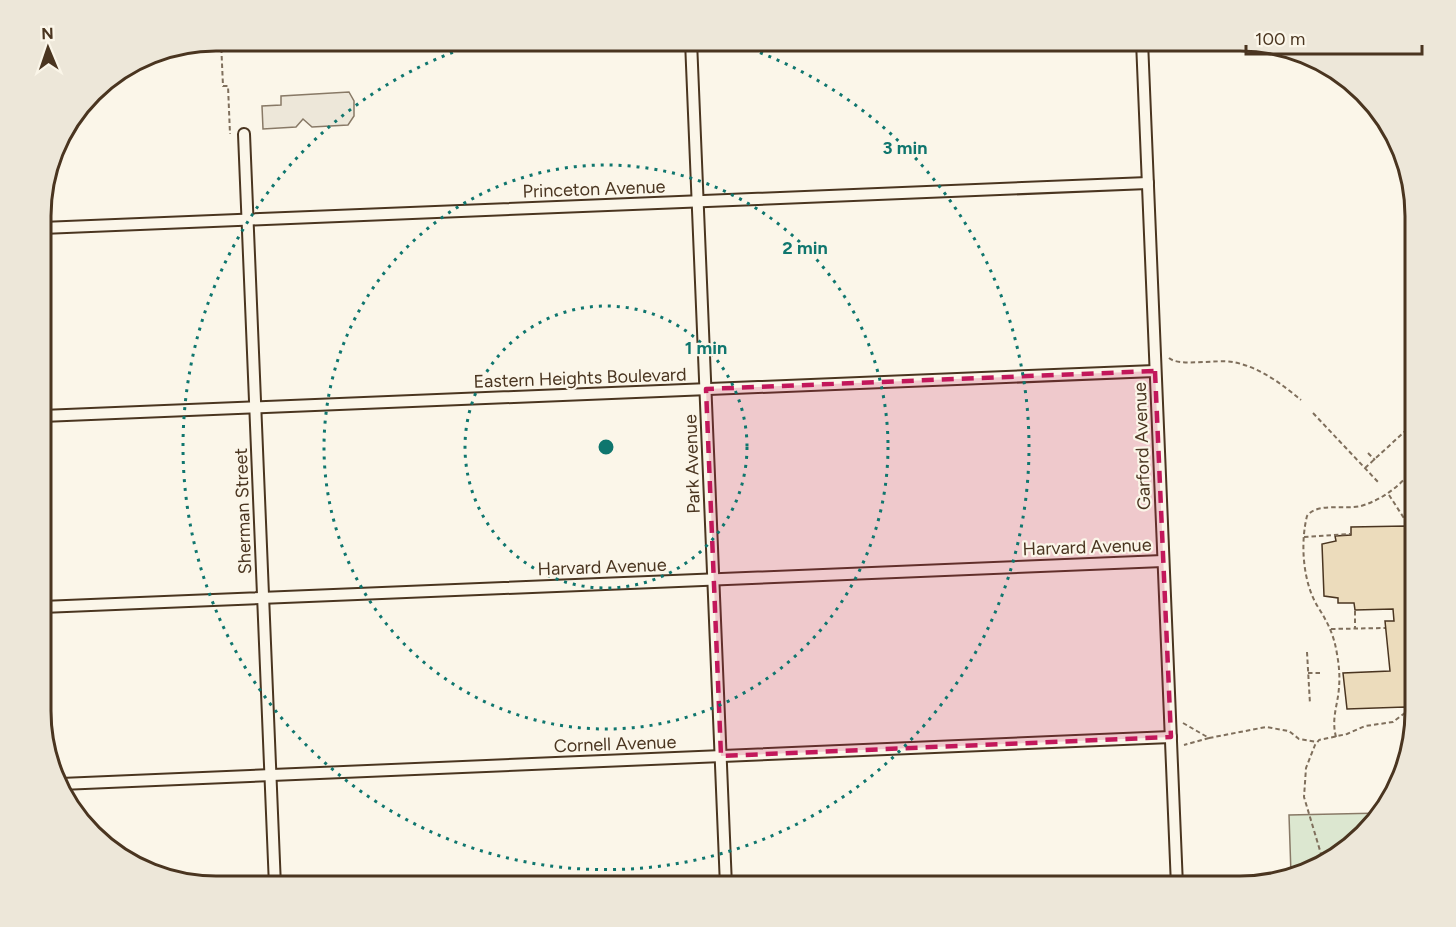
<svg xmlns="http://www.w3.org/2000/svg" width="1456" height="927" viewBox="0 0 1456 927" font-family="Figtree,sans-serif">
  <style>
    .green { fill: #dce7d0; stroke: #887966; stroke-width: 1.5 }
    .parking { fill: #ede7d9; stroke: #887966; stroke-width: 1.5 }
    .building { fill: #ecdcbc; stroke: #4a3520; stroke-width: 1.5 }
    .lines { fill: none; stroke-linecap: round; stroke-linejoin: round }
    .street-casing { stroke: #4a3520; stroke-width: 14 }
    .path { stroke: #7f6f5c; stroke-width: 2; stroke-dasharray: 4.5 3; stroke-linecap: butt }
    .street { stroke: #fbf6e9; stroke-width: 10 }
    .marked { fill: #c2185b; fill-opacity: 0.2; stroke: #c2185b; stroke-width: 4.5; stroke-dasharray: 12 8; stroke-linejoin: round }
    .ring { fill: none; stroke: #0f766e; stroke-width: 3; stroke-dasharray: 3 6 }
    .labels { text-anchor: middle; stroke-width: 4.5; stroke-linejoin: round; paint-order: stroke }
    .street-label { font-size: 18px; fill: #4a3520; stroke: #fbf6e9 }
    .rim { fill: none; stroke: #4a3520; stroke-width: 3 }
    .centre { fill: #0f766e; stroke: #fbf6e9; stroke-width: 3 }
    .ring-label { font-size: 18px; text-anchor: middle; font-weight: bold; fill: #0f766e; stroke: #fbf6e9; stroke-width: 4.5; stroke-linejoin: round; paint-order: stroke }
  </style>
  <rect width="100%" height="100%" fill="#fbf6e9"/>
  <!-- green -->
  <path class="green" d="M 1381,813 L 1328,863 L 1291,874 L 1289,815 Z"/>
  <!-- parking -->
  <path class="parking" d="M 349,92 L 354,101 L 354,116 L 348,125 L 312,127 L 303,119 L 296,127 L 263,129 L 262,106 L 281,105 L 281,96 Z"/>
  <!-- building -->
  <path class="building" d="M 1406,526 L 1406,530 L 1415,530 L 1414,726 L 1405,707 L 1347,709 L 1343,673 L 1390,671 L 1385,621 L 1394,621 L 1393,609 L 1355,610 L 1354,603 L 1338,603 L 1338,598 L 1324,596 L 1322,544 L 1336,541 L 1335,536 L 1351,535 L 1351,527 Z"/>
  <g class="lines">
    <!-- street casing -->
    <g class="street-casing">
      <g id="street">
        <path d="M 691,41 L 726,886"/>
        <path d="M 1142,41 L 1177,886"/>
        <path d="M 244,134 L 275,886"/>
        <path d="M 42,228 L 1148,183"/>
        <path d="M 42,416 L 1155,371"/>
        <path d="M 42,607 L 1163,561"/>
        <path d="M 61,784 L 1171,737"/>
      </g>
    </g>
    <!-- path -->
    <g class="path">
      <path d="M 221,41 L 223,86 L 228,86 L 230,134"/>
      <path d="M 1169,358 C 1179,367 1217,359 1233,362 C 1260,367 1283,385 1301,400"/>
      <path d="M 1313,413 L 1378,482"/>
      <path d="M 1368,453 L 1375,460"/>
      <path d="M 1365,468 L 1415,422"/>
      <path d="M 1389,495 L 1411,529 L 1409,476"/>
      <path d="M 1304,537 L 1350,534"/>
      <path d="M 1355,611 L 1355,629"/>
      <path d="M 1331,629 L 1385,628"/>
      <path d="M 1307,652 L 1310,704"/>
      <path d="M 1308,673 L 1320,673"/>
      <path d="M 1183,723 L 1209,738 L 1184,745"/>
      <path d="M 1336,737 C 1331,718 1338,705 1339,687 C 1340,676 1339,665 1337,654 C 1334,635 1328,623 1318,607 C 1303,583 1300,544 1307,516 C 1317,502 1346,510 1361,506 C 1384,499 1401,485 1415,467"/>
      <path d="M 1209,738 L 1266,727 L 1289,731 L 1299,739 L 1317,742"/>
      <path d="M 1324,864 L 1304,797 L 1306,768 L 1315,745 L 1319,740 L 1347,734 L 1365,726 L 1393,722 L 1406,712"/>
    </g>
    <!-- street -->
    <use href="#street" class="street"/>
  </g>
  <!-- marked area -->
  <path class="marked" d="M 1155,371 L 1171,737 L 721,756 L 706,389 Z"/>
  <!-- distance rings -->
  <g class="ring">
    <circle cx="606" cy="447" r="141"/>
    <circle cx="606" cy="447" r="282"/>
    <path d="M726 41A423 423 0 1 1 486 41"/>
  </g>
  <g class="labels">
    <!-- street labels -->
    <g class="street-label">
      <text transform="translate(594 189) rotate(-2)" y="6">Princeton Avenue</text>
      <text transform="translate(580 378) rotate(-2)" y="6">Eastern Heights Boulevard</text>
      <text transform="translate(1142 446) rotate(-92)" y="6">Garford Avenue</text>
      <text transform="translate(692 464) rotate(-92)" y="6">Park Avenue</text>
      <text transform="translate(243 511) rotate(-92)" y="6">Sherman Street</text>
      <text transform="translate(1087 547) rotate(-2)" y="6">Harvard Avenue</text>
      <text transform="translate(602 567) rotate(-2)" y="6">Harvard Avenue</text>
      <text transform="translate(615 744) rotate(-2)" y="6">Cornell Avenue</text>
    </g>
  </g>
  <!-- crop -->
  <path d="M0 0H1456V927H0ZM216 51H1240A165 165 0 0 1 1405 216V711A165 165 0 0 1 1240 876H216A165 165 0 0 1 51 711V216A165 165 0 0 1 216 51Z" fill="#ede7d9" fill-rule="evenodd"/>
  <path class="rim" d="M216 51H1240A165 165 0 0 1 1405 216V711A165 165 0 0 1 1240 876H216A165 165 0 0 1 51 711V216A165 165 0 0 1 216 51Z"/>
  <circle cx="606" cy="447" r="9" class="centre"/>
  <g class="ring-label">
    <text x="905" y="154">3 min</text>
    <text x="805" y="254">2 min</text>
    <text x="706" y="354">1 min</text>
  </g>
  <!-- north arrow -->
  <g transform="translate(48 48) rotate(358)" stroke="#fbf6e9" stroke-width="4.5" paint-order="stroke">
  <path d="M0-4.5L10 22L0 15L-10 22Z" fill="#4a3520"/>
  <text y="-9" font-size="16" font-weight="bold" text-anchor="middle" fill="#4a3520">N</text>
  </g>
  <!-- scale -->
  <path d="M1246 45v9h176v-9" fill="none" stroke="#4a3520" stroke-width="3"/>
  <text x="1255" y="45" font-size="18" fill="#4a3520" stroke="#fbf6e9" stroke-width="4.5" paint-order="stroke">100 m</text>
</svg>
